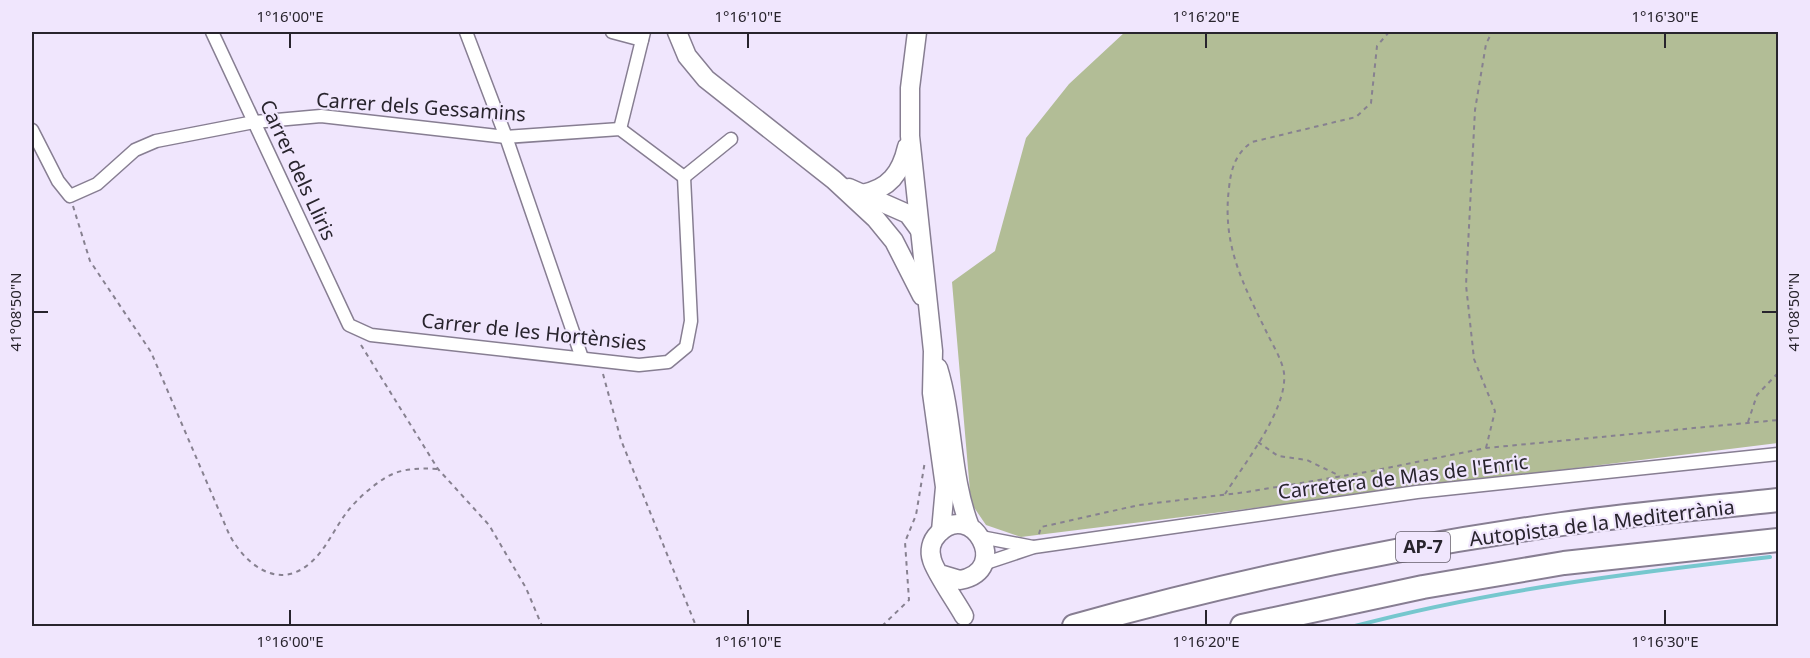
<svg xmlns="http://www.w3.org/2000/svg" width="1810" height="658" viewBox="0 0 1810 658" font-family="'Noto Sans',sans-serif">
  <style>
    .green { fill: #b2bd96 }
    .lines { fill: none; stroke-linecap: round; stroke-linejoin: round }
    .stream { stroke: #76c7ce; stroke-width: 4 }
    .minor-casing { stroke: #877e92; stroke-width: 15 }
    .secondary-casing { stroke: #877e92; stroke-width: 21 }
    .motorway-casing { stroke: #877e92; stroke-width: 26 }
    .path { stroke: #878190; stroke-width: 2; stroke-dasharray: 4.5 4.5; stroke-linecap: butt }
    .minor { stroke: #fff; stroke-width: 12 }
    .secondary { stroke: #fff; stroke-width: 18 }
    .motorway { stroke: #fff; stroke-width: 22 }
    .ticks { fill: none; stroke: #28242d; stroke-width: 2 }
    .labels { text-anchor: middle; stroke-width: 4.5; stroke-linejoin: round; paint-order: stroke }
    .shield { fill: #f0e6fd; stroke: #645e6b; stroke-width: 1.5 }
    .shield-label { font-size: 18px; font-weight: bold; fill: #28242d }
    .street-label { font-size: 20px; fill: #28242d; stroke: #f0e6fd }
    .neatline { fill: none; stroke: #28242d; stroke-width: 2 }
    .ticks-label { font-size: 15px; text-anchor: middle; fill: #28242d }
  </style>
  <rect width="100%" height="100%" fill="#f0e6fd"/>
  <!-- green -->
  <path class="green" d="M 1125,32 L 1778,32 L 1778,443 L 1021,537 L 986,525 L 971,503 L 952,282 L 995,251 L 1026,138 L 1069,84 Z"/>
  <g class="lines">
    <!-- stream -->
    <path class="stream" d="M 1355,626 C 1491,590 1630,573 1770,557"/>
    <!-- minor casing -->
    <g class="minor-casing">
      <g id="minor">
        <path d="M 212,32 L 349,325 L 371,335 L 639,365 L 668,362 L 686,347 L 691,321 L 684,177"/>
        <path d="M 466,32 L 506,137 L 582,358"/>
        <path d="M 612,32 L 642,40"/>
        <path d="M 620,129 L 644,32"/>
        <path d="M 32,130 L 58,181 L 70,196 L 97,184 L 135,150 L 156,141 L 254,122 L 321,116 L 506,137 L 620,129 L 684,177"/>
        <path d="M 684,177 L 731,139"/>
        <path d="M 981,537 L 1033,547"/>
        <path d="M 983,564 L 1034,547 L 1417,492 L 1778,454"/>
      </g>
    </g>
    <!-- secondary casing -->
    <g class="secondary-casing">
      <g id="secondary">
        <path d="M 677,32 L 687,56 L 706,79 L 834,180 L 876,219 L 894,241 L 922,296"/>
        <path d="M 917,32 L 910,88 L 910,136 L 933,351 L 932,393 L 945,487 L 941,531"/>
        <path d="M 849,188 L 908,214 L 919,229"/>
        <path d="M 862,194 C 889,189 901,173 907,147"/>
        <path d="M 938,368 C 954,420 950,476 970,527"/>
        <path d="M 940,574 L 960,580 C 1013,570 971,498 938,534 C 931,541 929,551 932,560 C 935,572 957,603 964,616"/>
      </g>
    </g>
    <!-- motorway casing -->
    <g class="motorway-casing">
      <g id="motorway">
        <path d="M 1074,626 C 1234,581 1398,547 1562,524 C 1634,514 1706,508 1778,500"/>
        <path d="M 1242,626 L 1423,587 L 1564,563 L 1778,540"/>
      </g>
    </g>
    <!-- path -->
    <g class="path">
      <path d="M 73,206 L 90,261 L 151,352 L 229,534 C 244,563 277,591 309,564 C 326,550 334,529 347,512 C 356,500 372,486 385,478 C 401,468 419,468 438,469"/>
      <path d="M 361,345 L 438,469 L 489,525 L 526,588 L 542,626"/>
      <path d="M 603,374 L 621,440 L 696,626"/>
      <path d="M 1748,422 L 1757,395 L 1778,373"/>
      <path d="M 1258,442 L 1278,456 L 1307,460 L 1340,476"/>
      <path d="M 1486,448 L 1495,411 L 1474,359 L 1466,285 L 1475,110 L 1486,44 L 1492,32"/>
      <path d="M 1225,494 C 1244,464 1288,409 1284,373 C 1282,359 1272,344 1266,331 C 1242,282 1222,244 1229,188 C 1231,168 1236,153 1252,142 L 1356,117 L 1371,103 L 1377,46 L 1389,32"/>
      <path d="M 1039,534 L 1041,527 L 1139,505 L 1247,492 L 1372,471 L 1486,448 L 1778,420"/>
      <path d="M 882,626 L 909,600 L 905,542 L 916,515 L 925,461"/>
    </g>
    <!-- minor -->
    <use href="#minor" class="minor"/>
    <!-- secondary -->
    <use href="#secondary" class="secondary"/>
    <!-- motorway -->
    <use href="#motorway" class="motorway"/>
  </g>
  <!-- ticks -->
  <path class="ticks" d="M 290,33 L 290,48M 748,33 L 748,48M 1206,33 L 1206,48M 1665,33 L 1665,48M 33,312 L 48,312M 1762,312 L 1777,312M 290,610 L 290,625M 748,610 L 748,625M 1206,610 L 1206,625M 1665,610 L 1665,625"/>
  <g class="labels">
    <!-- shield labels -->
    <rect class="shield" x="1396" y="532" width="54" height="30" rx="4.5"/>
    <g class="shield-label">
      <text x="1423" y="553">AP-7</text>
    </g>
    <!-- street labels -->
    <g class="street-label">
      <text transform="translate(421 107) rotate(4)" y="7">Carrer dels Gessamins</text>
      <text transform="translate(298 170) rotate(65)" y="7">Carrer dels Lliris</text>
      <text transform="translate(534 332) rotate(6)" y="7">Carrer de les Hortènsies</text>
      <text transform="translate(1403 477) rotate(-7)" y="7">Carretera de Mas de l'Enric</text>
      <text transform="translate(1602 523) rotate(-7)" y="7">Autopista de la Mediterrània</text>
    </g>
  </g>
  <!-- border -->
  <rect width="1810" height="658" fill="none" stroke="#f0e6fd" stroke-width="66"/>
  <rect x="33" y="33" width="1744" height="592" class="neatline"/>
  <g class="ticks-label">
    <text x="290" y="22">1°16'00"E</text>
    <text x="748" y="22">1°16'10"E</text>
    <text x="1206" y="22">1°16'20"E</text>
    <text x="1665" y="22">1°16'30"E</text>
    <text transform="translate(16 312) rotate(-90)" y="5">41°08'50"N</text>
    <text transform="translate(1794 312) rotate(-90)" y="5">41°08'50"N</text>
    <text x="290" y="647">1°16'00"E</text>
    <text x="748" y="647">1°16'10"E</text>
    <text x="1206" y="647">1°16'20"E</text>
    <text x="1665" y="647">1°16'30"E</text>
  </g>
</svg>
